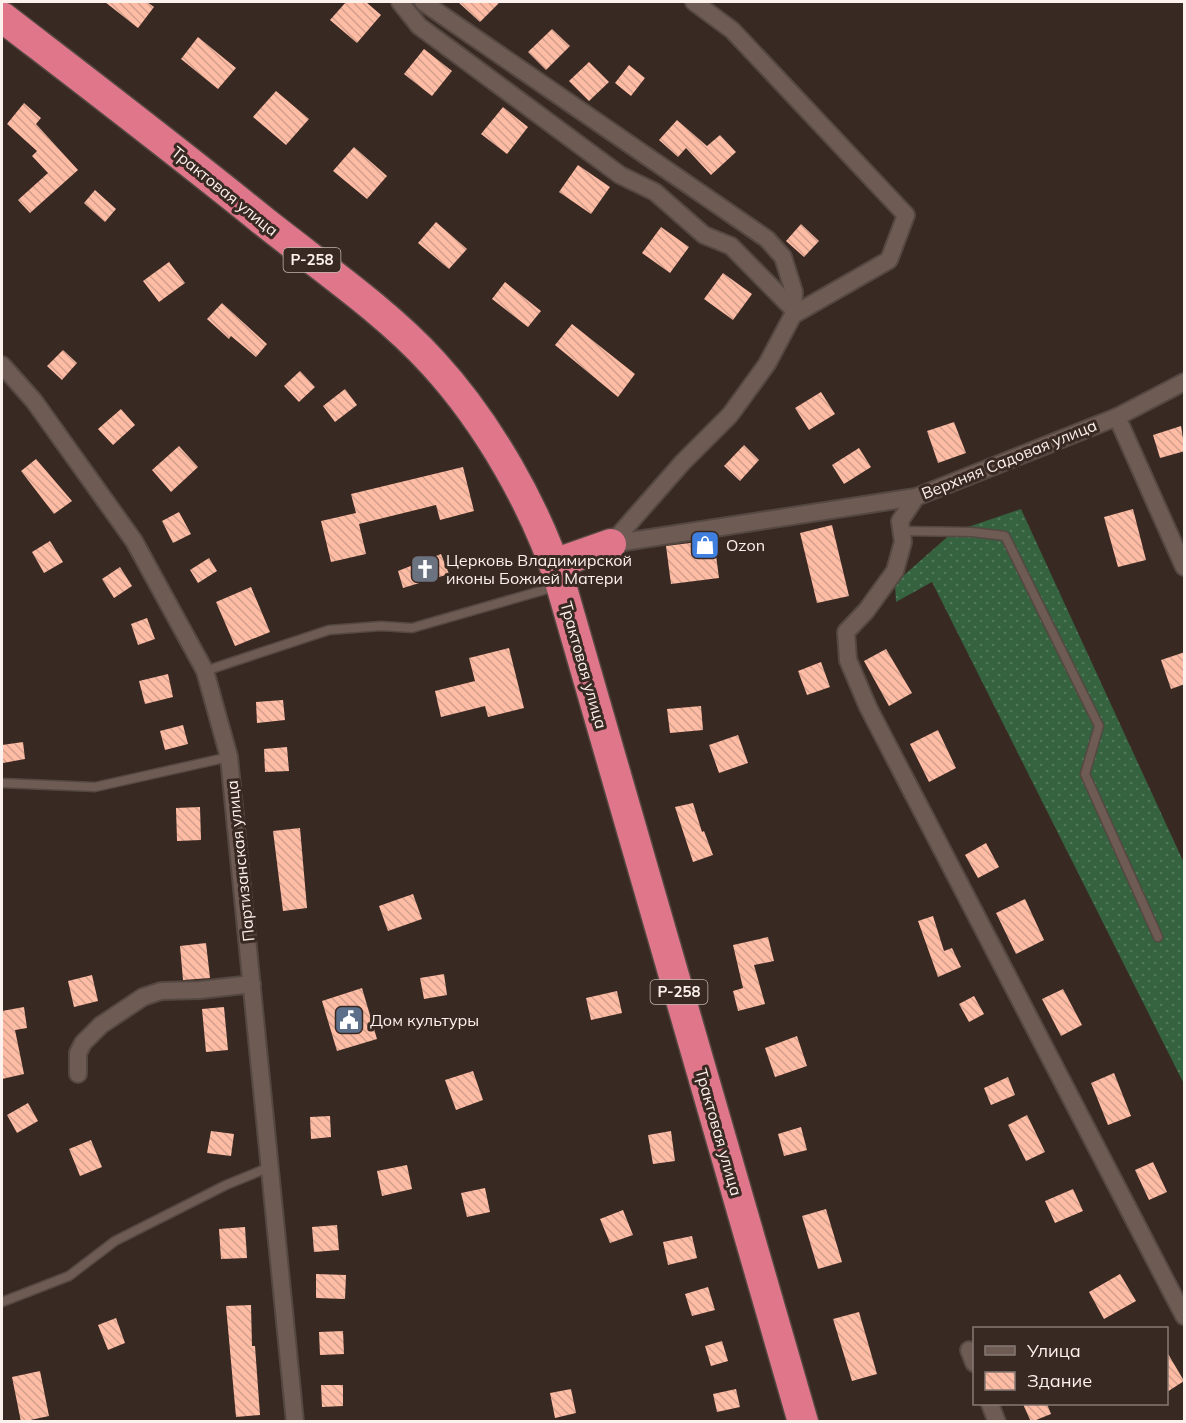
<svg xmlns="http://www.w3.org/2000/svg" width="1186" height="1423" viewBox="0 0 1186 1423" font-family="Mulish,sans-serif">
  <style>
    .grass { fill: url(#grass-dots) }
    .building { fill: url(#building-back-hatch) }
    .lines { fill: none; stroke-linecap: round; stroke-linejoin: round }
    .lane-casing { stroke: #554842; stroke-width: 11 }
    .street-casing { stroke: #554842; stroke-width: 20 }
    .highway-casing { stroke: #554842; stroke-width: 33 }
    .lane { stroke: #6d5b54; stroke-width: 8 }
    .street { stroke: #6d5b54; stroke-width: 16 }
    .highway { stroke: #df7689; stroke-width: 30 }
    .labels { text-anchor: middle; stroke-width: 6; stroke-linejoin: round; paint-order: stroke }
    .shield { fill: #392923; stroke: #c2b5b0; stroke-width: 1.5 }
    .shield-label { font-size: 15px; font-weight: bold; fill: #fcf1ed }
    .street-label { font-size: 16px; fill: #fcf1ed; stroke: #392923 }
    .poi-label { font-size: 16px; fill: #fcf1ed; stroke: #392923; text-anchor: start }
  </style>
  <defs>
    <pattern id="grass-dots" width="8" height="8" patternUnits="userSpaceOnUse" patternTransform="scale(1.5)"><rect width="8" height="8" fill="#35623f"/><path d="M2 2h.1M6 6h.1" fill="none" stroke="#53795b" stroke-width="1.8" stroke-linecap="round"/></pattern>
    <pattern id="building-back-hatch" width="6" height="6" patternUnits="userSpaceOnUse" patternTransform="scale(1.5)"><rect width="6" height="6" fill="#ffbca4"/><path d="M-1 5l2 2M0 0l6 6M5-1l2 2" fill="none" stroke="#d29f8d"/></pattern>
  </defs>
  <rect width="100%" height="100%" fill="#392923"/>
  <!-- grass -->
  <path class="grass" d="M 1021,509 L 1184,863 L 1184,1084 L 932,582 L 896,602 L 895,583 L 953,532 Z"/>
  <!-- building -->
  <g class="building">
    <path d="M 105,2 L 147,2 L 154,7 L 138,28 Z"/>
    <path d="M 346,2 L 366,2 L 381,15 L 357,43 L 330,20 Z"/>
    <path d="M 458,2 L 500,2 L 480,22 Z"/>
    <path d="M 552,29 L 570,46 L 546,70 L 528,52 Z"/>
    <path d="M 198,37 L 236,68 L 218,89 L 181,59 Z"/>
    <path d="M 424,49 L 452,71 L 432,96 L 404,74 Z"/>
    <path d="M 589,62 L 609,82 L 589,101 L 569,81 Z"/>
    <path d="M 629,65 L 645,78 L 631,96 L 615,83 Z"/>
    <path d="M 276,91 L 309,119 L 286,145 L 253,117 Z"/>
    <path d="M 24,103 L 41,118 L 36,124 L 78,170 L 30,213 L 18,200 L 48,173 L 32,156 L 37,151 L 7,124 Z"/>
    <path d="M 503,107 L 528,127 L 507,154 L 481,134 Z"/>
    <path d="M 677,120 L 707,146 L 720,135 L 736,152 L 711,175 L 686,148 L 678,157 L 659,140 Z"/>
    <path d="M 354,147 L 387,176 L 367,199 L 333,171 Z"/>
    <path d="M 578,165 L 610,187 L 591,214 L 559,192 Z"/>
    <path d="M 95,190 L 116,209 L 105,222 L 84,203 Z"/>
    <path d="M 436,222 L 467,249 L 449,269 L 418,243 Z"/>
    <path d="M 801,224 L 819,241 L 804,257 L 786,241 Z"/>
    <path d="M 661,227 L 689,247 L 670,273 L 642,253 Z"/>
    <path d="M 169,262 L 185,283 L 159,302 L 143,281 Z"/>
    <path d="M 723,273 L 752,294 L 733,320 L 704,299 Z"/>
    <path d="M 505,282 L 541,311 L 528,327 L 492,299 Z"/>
    <path d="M 222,303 L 267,344 L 256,357 L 231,336 L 229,339 L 207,319 Z"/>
    <path d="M 572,324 L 635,374 L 618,397 L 555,345 Z"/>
    <path d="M 63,350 L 77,363 L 62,380 L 47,366 Z"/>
    <path d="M 300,371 L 315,387 L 299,402 L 284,386 Z"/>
    <path d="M 345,389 L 357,405 L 335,422 L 323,406 Z"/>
    <path d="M 821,392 L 835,414 L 809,430 L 795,408 Z"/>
    <path d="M 121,409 L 135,425 L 113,445 L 98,429 Z"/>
    <path d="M 954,422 L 966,453 L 938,463 L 927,431 Z"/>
    <path d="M 1181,426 L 1185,451 L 1160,458 L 1153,435 Z"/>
    <path d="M 744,445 L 759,460 L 740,481 L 724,466 Z"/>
    <path d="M 179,446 L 198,467 L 171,492 L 152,470 Z"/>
    <path d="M 859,448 L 871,467 L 844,484 L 832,465 Z"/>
    <path d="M 36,459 L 72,501 L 54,514 L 21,471 Z"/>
    <path d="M 463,467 L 474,511 L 440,520 L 436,505 L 359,524 L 366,554 L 331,562 L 321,521 L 356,513 L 351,494 Z"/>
    <path d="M 1133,509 L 1146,560 L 1118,567 L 1104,517 Z"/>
    <path d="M 179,512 L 191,534 L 173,543 L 162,521 Z"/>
    <path d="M 832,525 L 849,596 L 817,603 L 800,533 Z"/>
    <path d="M 714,540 L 719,578 L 671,584 L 666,546 Z"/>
    <path d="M 50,541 L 63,562 L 44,573 L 32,552 Z"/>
    <path d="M 441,554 L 449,574 L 403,588 L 398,571 Z"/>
    <path d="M 209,558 L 217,571 L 198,583 L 190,570 Z"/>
    <path d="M 120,567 L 132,586 L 114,598 L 102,579 Z"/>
    <path d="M 251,587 L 270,632 L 235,646 L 216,602 Z"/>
    <path d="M 147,618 L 155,639 L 138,645 L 131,624 Z"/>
    <path d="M 509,648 L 524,708 L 488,717 L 485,706 L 441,717 L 435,691 L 475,681 L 469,658 Z"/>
    <path d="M 886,649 L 912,693 L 889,706 L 864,661 Z"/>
    <path d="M 1185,652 L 1185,684 L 1171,689 L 1161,660 Z"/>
    <path d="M 821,662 L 830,687 L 807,695 L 798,671 Z"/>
    <path d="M 168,674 L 173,697 L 145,704 L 139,681 Z"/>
    <path d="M 283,700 L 285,720 L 257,723 L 256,702 Z"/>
    <path d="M 701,706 L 703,730 L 670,733 L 667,709 Z"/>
    <path d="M 183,725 L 188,744 L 165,750 L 160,731 Z"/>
    <path d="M 938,730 L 956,768 L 929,782 L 910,744 Z"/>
    <path d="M 738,735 L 748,763 L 719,773 L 709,745 Z"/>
    <path d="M 23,742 L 25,759 L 3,763 L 2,745 Z"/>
    <path d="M 287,747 L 289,771 L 265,772 L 264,749 Z"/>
    <path d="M 693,803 L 702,832 L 704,831 L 713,855 L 693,862 L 675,807 Z"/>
    <path d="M 200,807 L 201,840 L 177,841 L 176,808 Z"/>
    <path d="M 300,828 L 307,908 L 283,911 L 273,831 Z"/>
    <path d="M 986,843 L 999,867 L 978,878 L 965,855 Z"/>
    <path d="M 413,894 L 422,919 L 388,931 L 379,906 Z"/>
    <path d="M 1025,899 L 1044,940 L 1016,954 L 996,913 Z"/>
    <path d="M 933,916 L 944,951 L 952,948 L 961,967 L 938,977 L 918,921 Z"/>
    <path d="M 768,937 L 774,961 L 754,965 L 765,1004 L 738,1011 L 733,991 L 743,988 L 733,945 Z"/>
    <path d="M 206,943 L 210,978 L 183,980 L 180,946 Z"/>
    <path d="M 444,974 L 447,995 L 424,999 L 420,978 Z"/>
    <path d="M 92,975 L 98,1001 L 74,1007 L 68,981 Z"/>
    <path d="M 362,988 L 377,1039 L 337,1051 L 322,1001 Z"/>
    <path d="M 1063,989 L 1082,1025 L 1061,1036 L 1042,999 Z"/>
    <path d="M 617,991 L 622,1013 L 591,1020 L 586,998 Z"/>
    <path d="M 974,996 L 984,1014 L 969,1022 L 959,1004 Z"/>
    <path d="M 24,1007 L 27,1028 L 15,1030 L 24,1074 L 2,1079 L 2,1011 Z"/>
    <path d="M 224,1007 L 228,1050 L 206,1052 L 202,1009 Z"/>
    <path d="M 797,1036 L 807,1066 L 775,1077 L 765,1048 Z"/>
    <path d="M 473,1071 L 483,1100 L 456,1110 L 445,1080 Z"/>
    <path d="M 1114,1073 L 1131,1116 L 1108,1125 L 1091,1083 Z"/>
    <path d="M 1008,1077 L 1015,1095 L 991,1105 L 984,1088 Z"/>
    <path d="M 28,1103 L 38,1121 L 17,1133 L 7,1115 Z"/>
    <path d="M 1027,1115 L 1045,1152 L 1026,1161 L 1008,1125 Z"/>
    <path d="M 330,1116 L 331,1137 L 311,1139 L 310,1117 Z"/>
    <path d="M 801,1127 L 807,1150 L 784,1156 L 778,1134 Z"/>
    <path d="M 211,1131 L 234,1134 L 231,1156 L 207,1153 Z"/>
    <path d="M 671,1131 L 675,1161 L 653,1164 L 648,1135 Z"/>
    <path d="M 91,1140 L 102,1167 L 80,1176 L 69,1149 Z"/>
    <path d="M 1153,1162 L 1167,1192 L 1149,1200 L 1135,1170 Z"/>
    <path d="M 407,1165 L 412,1189 L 382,1196 L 377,1171 Z"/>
    <path d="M 485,1188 L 490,1212 L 467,1217 L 461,1193 Z"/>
    <path d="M 1073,1189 L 1083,1211 L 1055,1223 L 1045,1201 Z"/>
    <path d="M 826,1209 L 842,1262 L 818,1269 L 802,1216 Z"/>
    <path d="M 623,1210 L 633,1235 L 610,1243 L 600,1219 Z"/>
    <path d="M 337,1225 L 339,1250 L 314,1252 L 312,1227 Z"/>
    <path d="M 245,1227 L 247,1258 L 221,1259 L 219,1229 Z"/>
    <path d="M 692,1236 L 697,1258 L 668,1265 L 663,1242 Z"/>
    <path d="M 316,1274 L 346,1275 L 345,1299 L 316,1298 Z"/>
    <path d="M 1120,1274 L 1136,1301 L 1104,1319 L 1089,1292 Z"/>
    <path d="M 708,1287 L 715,1310 L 692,1316 L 685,1294 Z"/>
    <path d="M 251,1305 L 252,1346 L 255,1346 L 260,1415 L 236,1417 L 226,1306 Z"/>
    <path d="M 859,1312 L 877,1374 L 852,1381 L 833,1319 Z"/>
    <path d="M 116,1318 L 125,1343 L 108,1350 L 98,1325 Z"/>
    <path d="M 343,1331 L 344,1354 L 320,1355 L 319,1332 Z"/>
    <path d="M 722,1341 L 728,1361 L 711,1366 L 705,1346 Z"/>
    <path d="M 1167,1352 L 1184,1381 L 1167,1392 Z"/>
    <path d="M 40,1371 L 49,1416 L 21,1422 L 12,1377 Z"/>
    <path d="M 321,1385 L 343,1385 L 343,1406 L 322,1407 Z"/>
    <path d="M 571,1389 L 576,1413 L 555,1418 L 550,1393 Z"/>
    <path d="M 736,1389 L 740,1407 L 717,1412 L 713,1394 Z"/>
    <path d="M 1023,1404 L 1047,1404 L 1051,1414 L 1031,1422 Z"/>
  </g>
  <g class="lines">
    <!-- lane casing -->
    <g class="lane-casing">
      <g id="lane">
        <path d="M 902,531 L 972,532 L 1005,536 L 1099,726 L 1085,774 L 1158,937"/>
        <path d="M 205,671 L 329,630 L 381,626 L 412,628 L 558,586"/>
        <path d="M 2,783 L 95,787 L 229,757"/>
        <path d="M 2,1302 L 69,1276 L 115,1241 L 226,1185 L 270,1167"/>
      </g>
    </g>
    <!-- street casing -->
    <g class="street-casing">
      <g id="street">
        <path d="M 400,2 L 419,26 L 620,175 L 655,192 L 704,235 L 731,246 L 792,308"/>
        <path d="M 423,2 L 767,239 L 783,257 L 794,292 L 793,315 L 767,364 L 730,415 L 683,462 L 611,544"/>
        <path d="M 694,2 L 732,30 L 906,215 L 889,260 L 793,315"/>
        <path d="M 2,365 L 34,401 L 134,541 L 205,671 L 229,757 L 295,1422"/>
        <path d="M 1117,417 L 1184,567"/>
        <path d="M 916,497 L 900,521 L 903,542 L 895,571 L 866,611 L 846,632 L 848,660 L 868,707 L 1184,1316"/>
        <path d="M 611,544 L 916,497 L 1117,417 L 1184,382"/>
        <path d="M 78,1074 L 78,1053 L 83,1043 L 101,1025 L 143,997 L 161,991 L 200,990 L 252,984"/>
        <path d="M 969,1350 L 974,1363"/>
        <path d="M 990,1404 L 997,1422"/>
      </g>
    </g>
    <!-- highway casing -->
    <g class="highway-casing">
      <g id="highway">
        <path d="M 2,17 C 89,84 177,151 262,220 C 317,264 386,311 433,363 C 488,423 536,507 561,585 L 803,1422"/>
        <path d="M 554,564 L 611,544"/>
      </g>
    </g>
    <!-- lane -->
    <use href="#lane" class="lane"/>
    <!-- street -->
    <use href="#street" class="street"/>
    <!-- highway -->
    <use href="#highway" class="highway"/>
  </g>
  <!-- icons -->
  <defs>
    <g id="shop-square" transform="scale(1.5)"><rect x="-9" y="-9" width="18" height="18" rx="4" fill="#3f7fe0" stroke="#392923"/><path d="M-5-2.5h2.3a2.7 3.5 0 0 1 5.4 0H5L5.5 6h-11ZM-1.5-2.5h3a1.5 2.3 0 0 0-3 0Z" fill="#fff"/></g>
    <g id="church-square" transform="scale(1.5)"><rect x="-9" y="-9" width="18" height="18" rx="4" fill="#6b7280" stroke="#392923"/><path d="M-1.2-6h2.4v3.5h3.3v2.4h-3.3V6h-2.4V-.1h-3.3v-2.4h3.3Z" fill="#fff"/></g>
    <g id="civic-square" transform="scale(1.5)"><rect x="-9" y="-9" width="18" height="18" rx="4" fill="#5c6f8a" stroke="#392923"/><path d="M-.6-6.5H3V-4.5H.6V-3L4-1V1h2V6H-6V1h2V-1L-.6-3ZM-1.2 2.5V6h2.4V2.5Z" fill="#fff"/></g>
  </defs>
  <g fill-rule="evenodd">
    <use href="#shop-square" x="705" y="545"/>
    <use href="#church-square" x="425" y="569"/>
    <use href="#civic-square" x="349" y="1020"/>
  </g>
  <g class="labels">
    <!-- shield labels -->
    <g class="shield">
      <rect x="283.5" y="248" width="57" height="24" rx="4.5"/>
      <rect x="650.5" y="980" width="57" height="24" rx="4.5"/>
    </g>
    <g class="shield-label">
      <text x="312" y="265">Р-258</text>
      <text x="679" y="997">Р-258</text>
    </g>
    <!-- street labels -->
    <g class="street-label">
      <text transform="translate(225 191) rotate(39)" y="6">Трактовая улица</text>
      <text transform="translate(1009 459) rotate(-22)" y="6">Верхняя Садовая улица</text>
      <text transform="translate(584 665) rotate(74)" y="6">Трактовая улица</text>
      <text transform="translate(240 861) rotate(-96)" y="6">Партизанская улица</text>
      <text transform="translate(719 1132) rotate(74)" y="6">Трактовая улица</text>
    </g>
    <!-- poi labels -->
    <g class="poi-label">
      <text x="726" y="551">Ozon</text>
      <text x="446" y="566">Церковь Владимирской<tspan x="446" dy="18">иконы Божией Матери</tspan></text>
      <text x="370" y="1026">Дом культуры</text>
    </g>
  </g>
  <!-- border -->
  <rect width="1186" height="1423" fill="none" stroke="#fcf1ed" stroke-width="6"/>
  <!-- legend -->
  <rect x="973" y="1327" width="195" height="78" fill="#392923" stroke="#877974" stroke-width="1.5"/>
  <rect x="985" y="1346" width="30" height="9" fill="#6d5b54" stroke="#877974" stroke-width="1.5"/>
  <text x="1027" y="1357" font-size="18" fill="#fcf1ed">Улица</text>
  <rect x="985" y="1372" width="30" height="18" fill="url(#building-back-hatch)" stroke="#877974" stroke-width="1.5"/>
  <text x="1027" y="1387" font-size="18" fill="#fcf1ed">Здание</text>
</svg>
